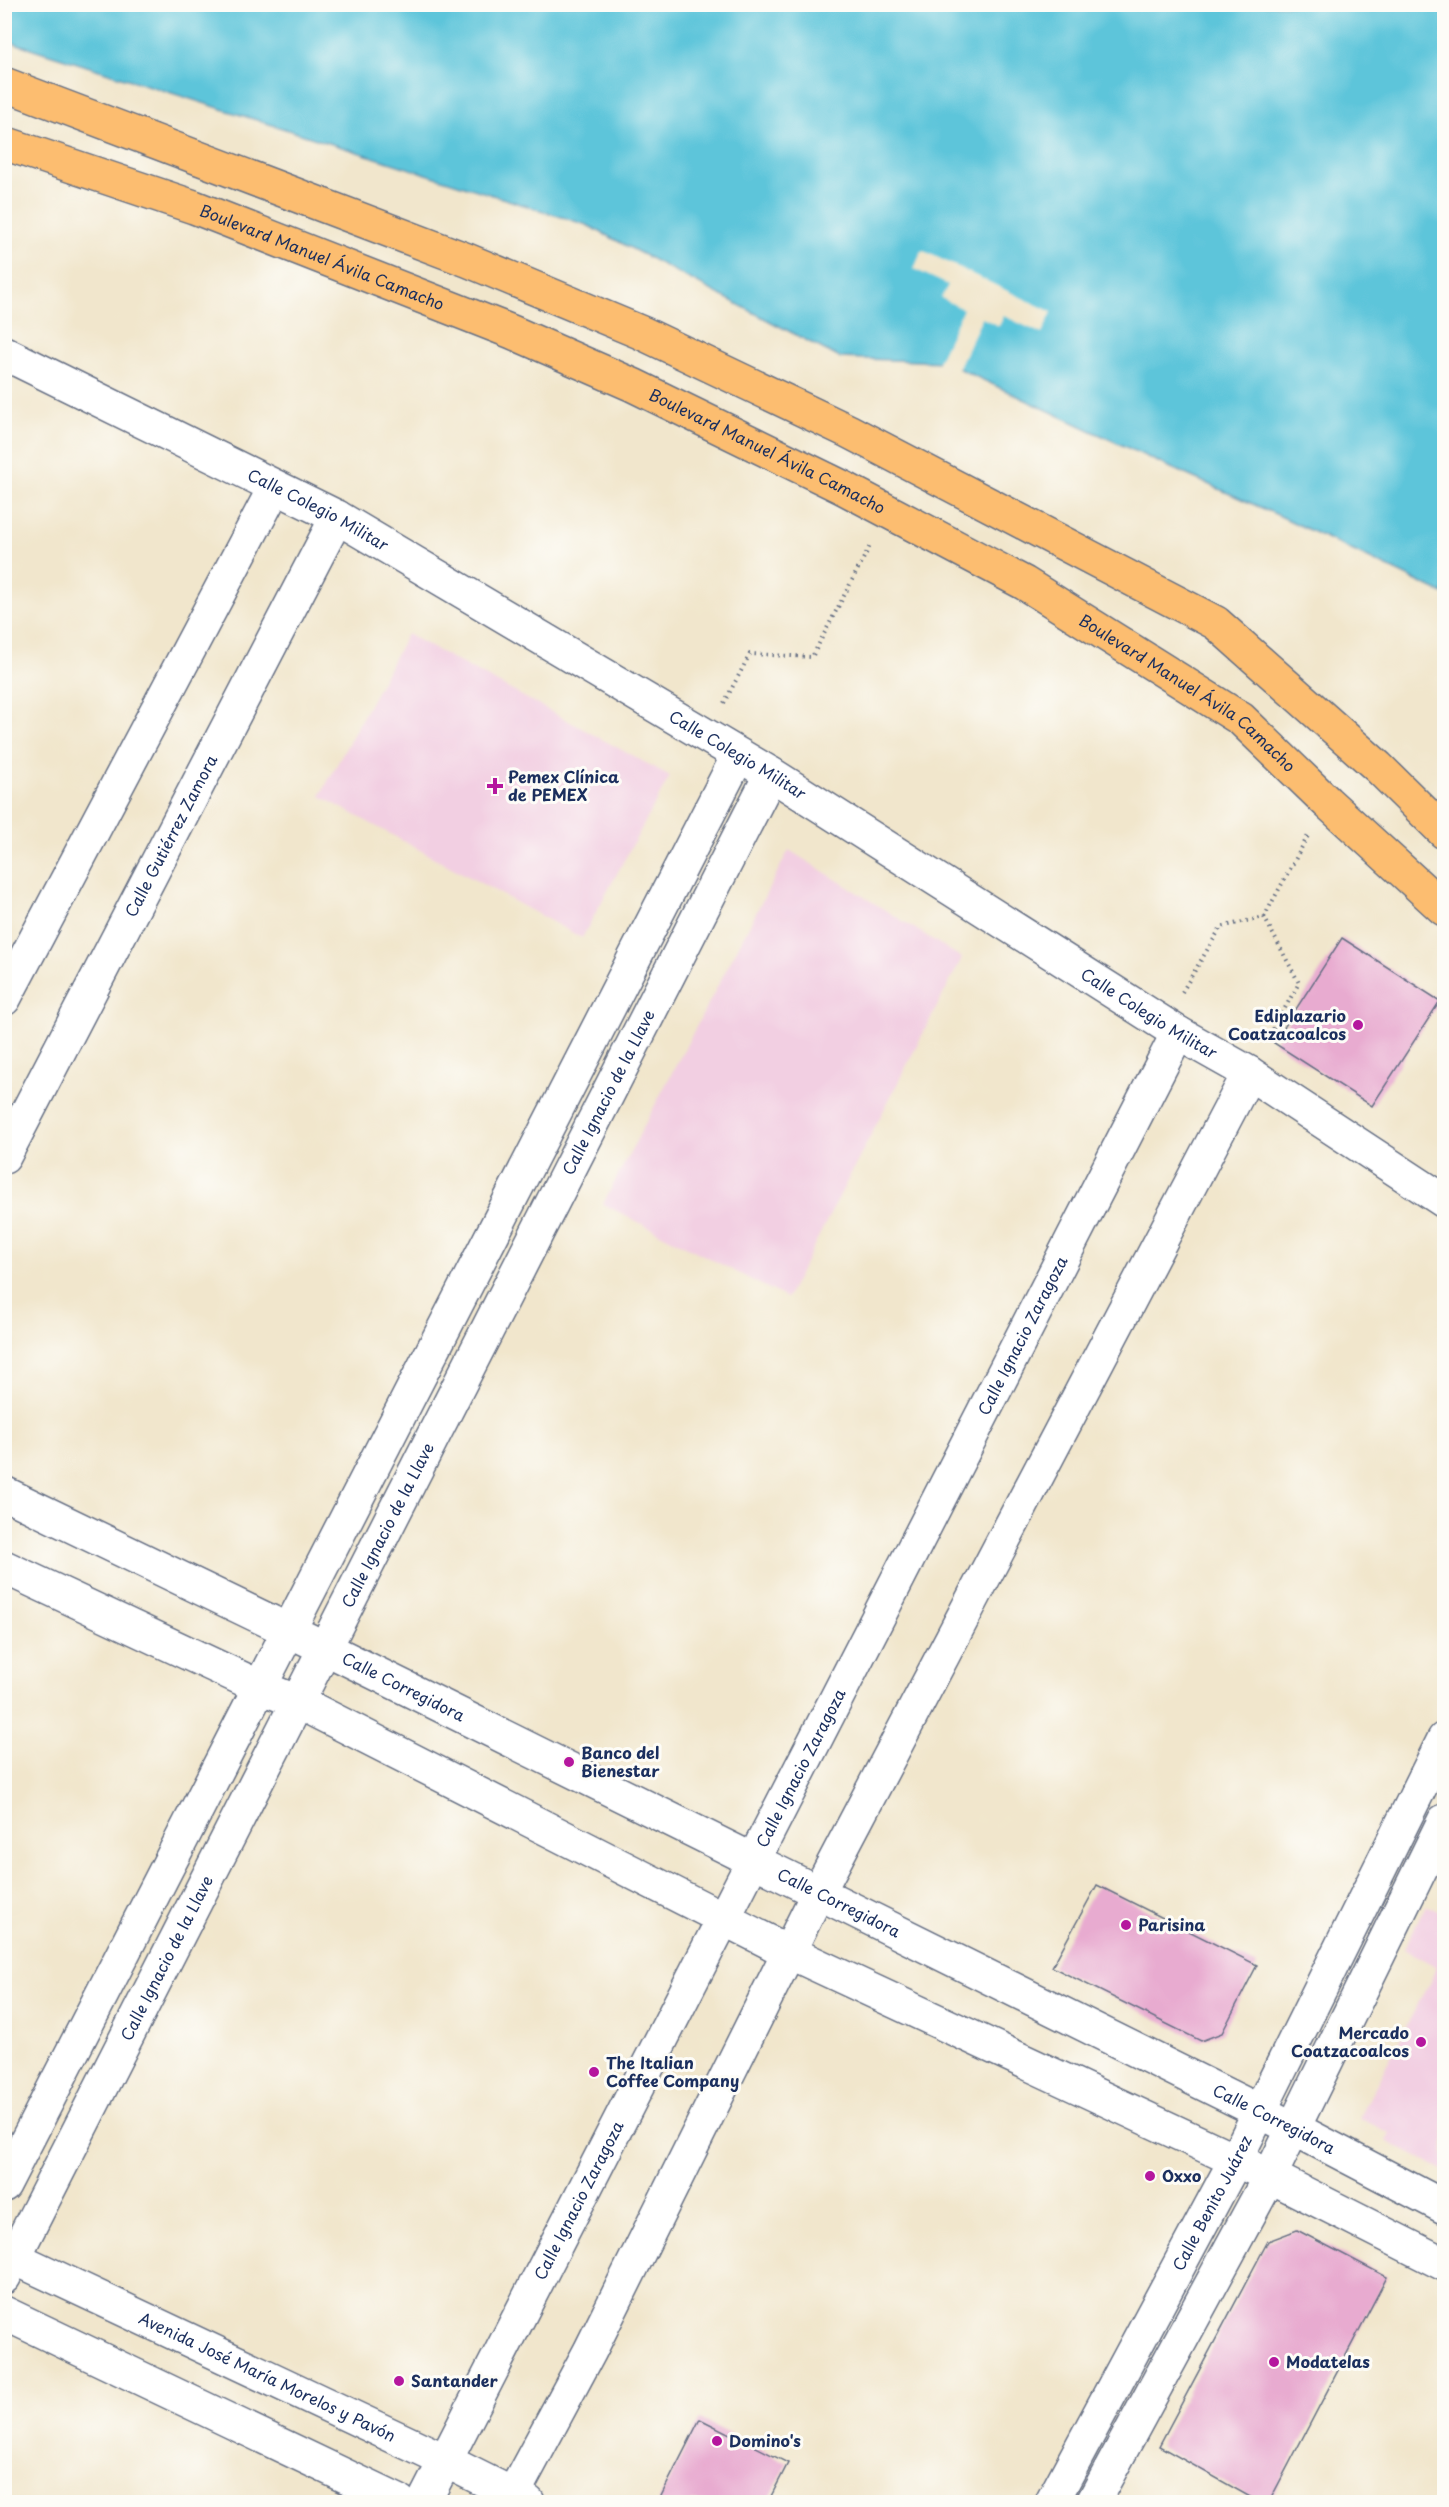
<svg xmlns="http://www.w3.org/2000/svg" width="1449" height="2507" viewBox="0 0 1449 2507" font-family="'Playpen Sans',sans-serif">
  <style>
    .built { fill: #f2cfe2 }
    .water { fill: #5dc5da; stroke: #3c7a9c; stroke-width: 1.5 }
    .pier { fill: #f1e6cc }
    .building { fill: #e8abd0 }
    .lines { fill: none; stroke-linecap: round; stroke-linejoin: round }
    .minor-casing { stroke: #666f84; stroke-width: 36 }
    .major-casing { stroke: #666f84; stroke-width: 36 }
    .path { stroke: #666f84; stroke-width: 4; stroke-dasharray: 1.5 4.5; stroke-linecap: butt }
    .minor { stroke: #fff; stroke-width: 33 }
    .major { stroke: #fcbd6f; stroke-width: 33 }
    .poi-dot { fill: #b5179e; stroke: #fdfcf7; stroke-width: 2 }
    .labels { text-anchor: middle; stroke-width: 6; stroke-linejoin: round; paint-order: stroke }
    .street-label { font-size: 16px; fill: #1b2f5e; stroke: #fdfcf7 }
    .poi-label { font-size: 16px; font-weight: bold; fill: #1b2f5e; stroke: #fdfcf7; text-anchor: start }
  </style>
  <rect width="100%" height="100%" fill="#fdfcf7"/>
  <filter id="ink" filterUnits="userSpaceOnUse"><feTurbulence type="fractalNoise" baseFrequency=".0167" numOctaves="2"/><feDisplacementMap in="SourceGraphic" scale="12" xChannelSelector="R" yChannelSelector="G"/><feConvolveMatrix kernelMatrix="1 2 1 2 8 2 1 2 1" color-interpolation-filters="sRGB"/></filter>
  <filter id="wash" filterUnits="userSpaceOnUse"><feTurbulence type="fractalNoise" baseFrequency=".008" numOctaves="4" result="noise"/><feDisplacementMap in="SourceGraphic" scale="24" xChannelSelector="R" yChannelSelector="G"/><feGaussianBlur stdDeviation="1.35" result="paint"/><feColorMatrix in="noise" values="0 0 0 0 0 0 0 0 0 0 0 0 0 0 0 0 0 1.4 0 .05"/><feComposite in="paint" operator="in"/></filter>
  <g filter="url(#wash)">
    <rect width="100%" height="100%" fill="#f1e6cc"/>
    <!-- built -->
    <g class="built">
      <path d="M 407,634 L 670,776 L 582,938 L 320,796 Z"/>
      <path d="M 789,850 L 962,958 L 787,1298 L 603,1204 Z"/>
      <path d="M 1426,1905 L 1444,1914 L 1444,2171 L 1386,2141 L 1390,2133 L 1359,2118 L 1437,1967 L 1404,1949 Z"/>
    </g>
    <!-- water -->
    <path class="water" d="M 5,4 L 1444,5 L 1444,594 L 1280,516 L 1158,462 L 945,362 L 840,358 L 587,225 L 5,40 Z"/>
    <!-- pier -->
    <path class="pier" d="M 922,250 L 1052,312 L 1042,334 L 1004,316 L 999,326 L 982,318 L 957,371 L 944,365 L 937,364 L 963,309 L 941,298 L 948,285 L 914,269 Z"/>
    <g id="blocks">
      <!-- building -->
      <g class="building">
        <path d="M 1342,938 L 1440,1001 L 1372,1106 L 1274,1043 Z"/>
        <path d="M 1097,1885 L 1257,1965 L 1222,2033 L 1201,2041 L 1052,1967 Z"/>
        <path d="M 1297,2230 L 1387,2277 L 1269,2502 L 1259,2502 L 1159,2446 L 1268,2241 Z"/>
        <path d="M 700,2419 L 788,2463 L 768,2502 L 658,2502 Z"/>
      </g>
    </g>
  </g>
  <g filter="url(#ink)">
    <use href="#blocks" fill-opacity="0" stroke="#666f84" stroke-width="1.5"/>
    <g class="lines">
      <!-- minor casing -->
      <g class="minor-casing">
        <g id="minor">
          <path id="s1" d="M 4,353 L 337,517 L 771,774 L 1178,1033 L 1249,1073 L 1444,1201"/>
          <path d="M 4,999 L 275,487"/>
          <path id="s2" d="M 4,1157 L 337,517"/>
          <path id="s3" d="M 4,1493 L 325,1648 L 1293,2128 L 1444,2207"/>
          <path d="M 4,1567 L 260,1687 L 298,1702 L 789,1952 L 1270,2176 L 1444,2264"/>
          <path d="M 4,2185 L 738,756"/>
          <path id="s4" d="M 4,2253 L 446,2461 L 528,2502"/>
          <path id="s5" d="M 4,2277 L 771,774"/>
          <path d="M 4,2313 L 400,2502"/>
          <path id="s6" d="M 424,2502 L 1178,1033"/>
          <path d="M 509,2502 L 590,2351 L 818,1893 L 1249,1073"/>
          <path id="s7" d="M 1052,2502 L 1235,2161 L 1444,1739"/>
          <path d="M 1093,2502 L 1270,2176 L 1444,1821"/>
        </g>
      </g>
      <!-- major casing -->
      <g class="major-casing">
        <g id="major">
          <path d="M 4,84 L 467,260 L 642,333 L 848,431 L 1216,623 L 1378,767 L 1444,832"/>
          <path id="s8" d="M 4,143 L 194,207 L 512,332 L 633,385 L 842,487 L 1024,583 L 1241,719 L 1327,802 L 1444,909"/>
        </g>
      </g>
      <!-- path -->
      <g class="path">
        <path d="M 724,703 L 750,654 L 812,657 L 871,544"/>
        <path d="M 1264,917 L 1299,983 L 1267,1040"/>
        <path d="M 1182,992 L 1221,927 L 1264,917 L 1309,834"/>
      </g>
      <!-- minor -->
      <use href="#minor" class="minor"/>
      <!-- major -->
      <use href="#major" class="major"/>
    </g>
  </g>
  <!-- markers -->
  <g class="poi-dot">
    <path d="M492 777h6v6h6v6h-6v6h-6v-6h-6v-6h6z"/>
    <circle cx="1358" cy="1025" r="6"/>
    <circle cx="569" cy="1762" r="6"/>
    <circle cx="1126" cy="1925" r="6"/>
    <circle cx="1421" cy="2042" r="6"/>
    <circle cx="594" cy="2072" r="6"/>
    <circle cx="1150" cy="2176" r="6"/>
    <circle cx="1274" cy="2362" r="6"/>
    <circle cx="399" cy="2381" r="6"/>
    <circle cx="717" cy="2441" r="6"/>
  </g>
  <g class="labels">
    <!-- street labels -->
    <g class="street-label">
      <text dy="6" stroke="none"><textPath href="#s8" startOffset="338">Boulevard Manuel Ávila Camacho</textPath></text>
      <text dy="6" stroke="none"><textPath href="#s8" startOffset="824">Boulevard Manuel Ávila Camacho</textPath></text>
      <text dy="6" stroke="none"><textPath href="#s1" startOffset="351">Calle Colegio Militar</textPath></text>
      <text dy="6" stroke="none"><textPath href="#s8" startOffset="1310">Boulevard Manuel Ávila Camacho</textPath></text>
      <text dy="6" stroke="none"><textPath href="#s1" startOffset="837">Calle Colegio Militar</textPath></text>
      <text dy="6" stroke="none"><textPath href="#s2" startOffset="362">Calle Gutiérrez Zamora</textPath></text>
      <text dy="6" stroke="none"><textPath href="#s1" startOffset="1323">Calle Colegio Militar</textPath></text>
      <text dy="6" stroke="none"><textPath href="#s5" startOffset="1330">Calle Ignacio de la Llave</textPath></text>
      <text dy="6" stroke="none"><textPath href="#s6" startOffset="1311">Calle Ignacio Zaragoza</textPath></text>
      <text dy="6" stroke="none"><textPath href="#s5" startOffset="844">Calle Ignacio de la Llave</textPath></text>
      <text dy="6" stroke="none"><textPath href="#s3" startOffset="444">Calle Corregidora</textPath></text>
      <text dy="6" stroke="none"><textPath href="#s6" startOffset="825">Calle Ignacio Zaragoza</textPath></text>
      <text dy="6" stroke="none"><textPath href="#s3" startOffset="930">Calle Corregidora</textPath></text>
      <text dy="6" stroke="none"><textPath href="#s5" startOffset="358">Calle Ignacio de la Llave</textPath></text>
      <text dy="6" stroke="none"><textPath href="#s3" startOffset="1416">Calle Corregidora</textPath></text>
      <text dy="6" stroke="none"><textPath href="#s6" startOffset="339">Calle Ignacio Zaragoza</textPath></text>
      <text dy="6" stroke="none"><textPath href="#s7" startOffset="339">Calle Benito Juárez</textPath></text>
      <text dy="6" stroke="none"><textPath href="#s4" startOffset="291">Avenida José María Morelos y Pavón</textPath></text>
    </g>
    <!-- poi labels -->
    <g class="poi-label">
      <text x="508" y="783">Pemex Clínica<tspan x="508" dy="18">de PEMEX</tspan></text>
      <text x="1346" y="1022" text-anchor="end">Ediplazario<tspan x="1346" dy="18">Coatzacoalcos</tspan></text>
      <text x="581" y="1759">Banco del<tspan x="581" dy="18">Bienestar</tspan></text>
      <text x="1138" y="1931">Parisina</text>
      <text x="1409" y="2039" text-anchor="end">Mercado<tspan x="1409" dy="18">Coatzacoalcos</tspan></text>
      <text x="606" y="2069">The Italian<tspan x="606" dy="18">Coffee Company</tspan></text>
      <text x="1162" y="2182">Oxxo</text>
      <text x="1286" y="2368">Modatelas</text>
      <text x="411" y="2387">Santander</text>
      <text x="729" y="2447">Domino's</text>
    </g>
  </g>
  <!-- margin -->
  <rect width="1449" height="2507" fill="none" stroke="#fdfcf7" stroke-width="24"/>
</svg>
